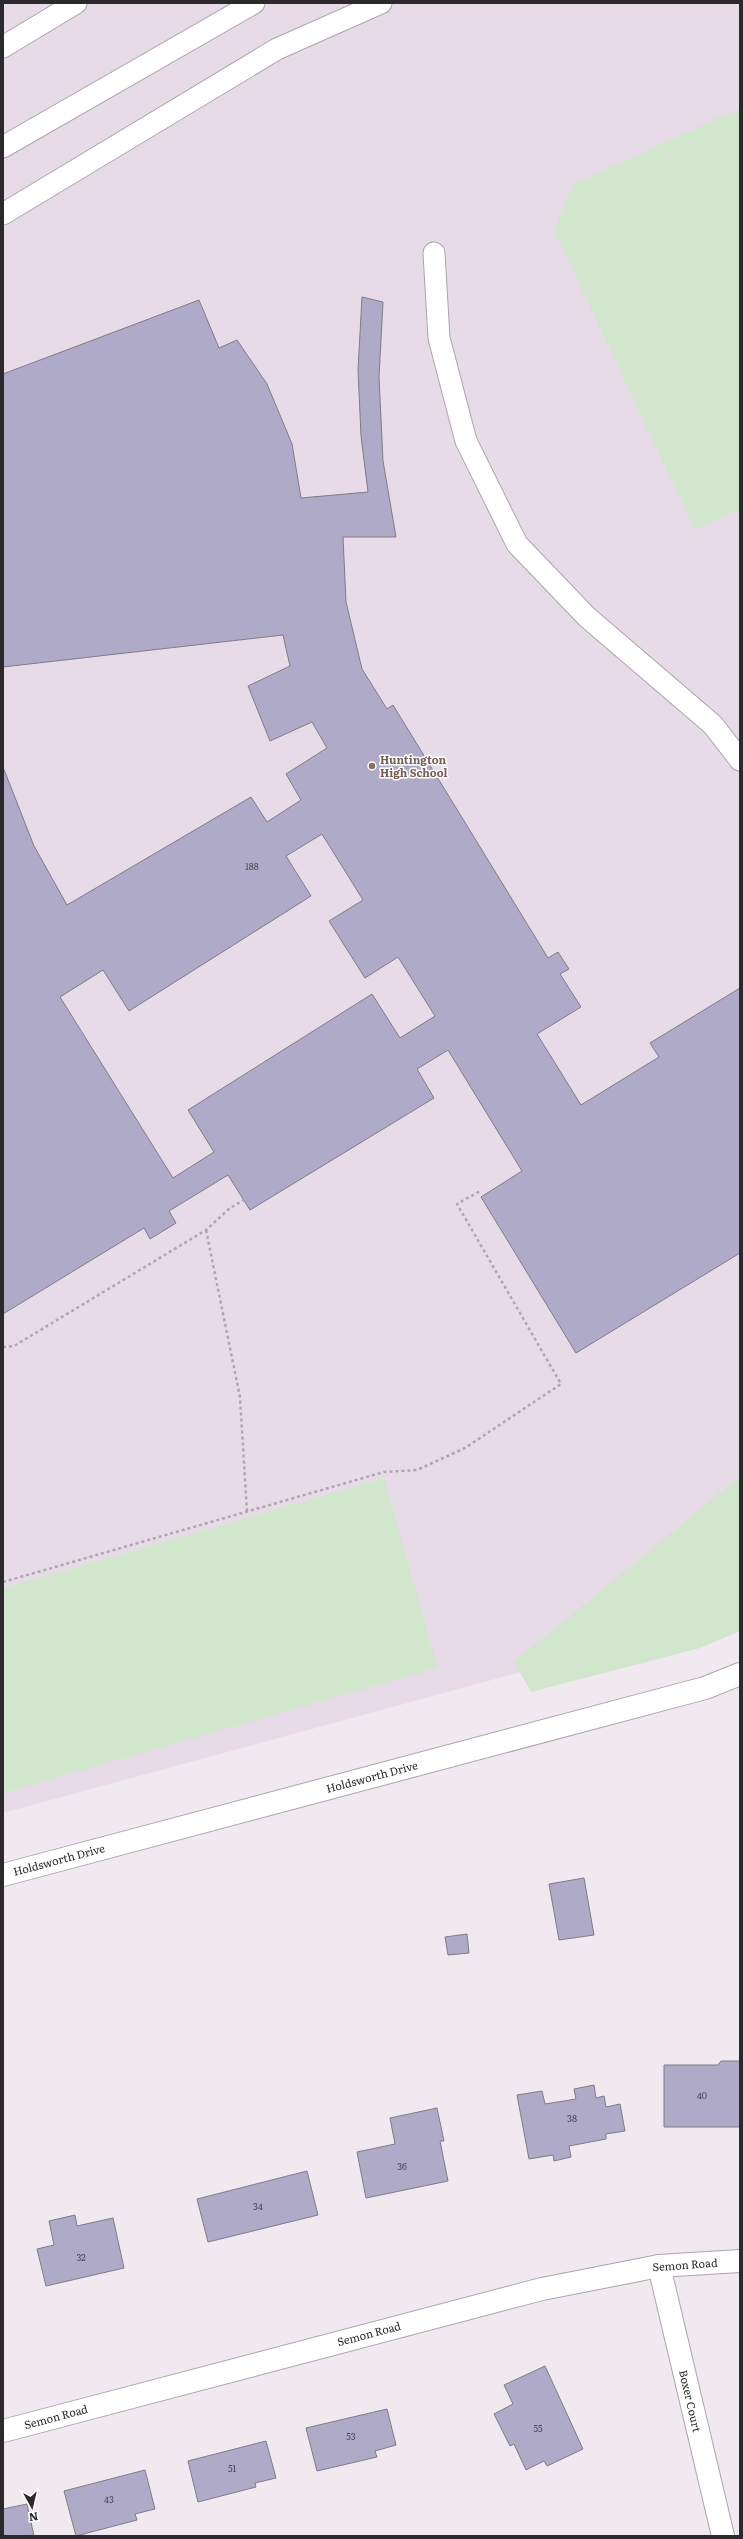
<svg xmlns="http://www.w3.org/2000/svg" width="743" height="2539" viewBox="0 0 743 2539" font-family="Literata,serif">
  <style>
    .built { fill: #e8dbe8 }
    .green { fill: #d1e6cc }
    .building { fill: #afaac8; stroke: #7e7d85; fill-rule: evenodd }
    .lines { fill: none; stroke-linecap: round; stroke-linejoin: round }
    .lane-casing { stroke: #aba5ab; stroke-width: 23 }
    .street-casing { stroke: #aba5ab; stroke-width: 24 }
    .path { stroke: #ada7ad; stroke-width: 2.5; stroke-dasharray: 3 3; stroke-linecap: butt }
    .lane { stroke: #fff; stroke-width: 21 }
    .street { stroke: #fff; stroke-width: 22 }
    .education-dot { fill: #8d6e63; stroke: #fff; stroke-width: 1.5 }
    .labels { text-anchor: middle; stroke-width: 3; stroke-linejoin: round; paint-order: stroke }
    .number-label { font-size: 9px; fill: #4c4952 }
    .education-label { font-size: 11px; font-weight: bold; fill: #785e54; stroke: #fff; text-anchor: start }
    .street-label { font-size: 11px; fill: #2b292b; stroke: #fff }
  </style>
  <rect width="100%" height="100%" fill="#f0e9f0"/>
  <!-- built -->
  <path class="built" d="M 3,3 L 740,3 L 740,1529 L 636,1560 L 650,1637 L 3,1813 Z"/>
  <!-- green -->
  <g class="green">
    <path d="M 740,108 L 740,509 L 695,530 L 554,230 L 572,185 Z"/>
    <path d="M 740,1476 L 740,1631 L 700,1648 L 531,1692 L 514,1662 Z"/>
    <path d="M 384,1478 L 438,1668 L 3,1793 L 3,1588 Z"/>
  </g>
  <!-- building -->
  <g class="building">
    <path d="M 362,297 L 383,302 L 379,377 L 383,461 L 396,537 L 343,537 L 346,602 L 362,669 L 387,709 L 393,705 L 548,958 L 558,952 L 569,969 L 560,974 L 581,1007 L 537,1034 L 581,1105 L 659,1057 L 650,1043 L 740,988 L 740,1253 L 576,1353 L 481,1197 L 522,1171 L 448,1050 L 417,1069 L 434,1098 L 250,1210 L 228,1175 L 169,1211 L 176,1223 L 150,1239 L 144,1228 L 3,1314 L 3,767 L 34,846 L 67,905 L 251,797 L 267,822 L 301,800 L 286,774 L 327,748 L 312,722 L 270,741 L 248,686 L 290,666 L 283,635 L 3,667 L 3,374 L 199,300 L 219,348 L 237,340 L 267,384 L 292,444 L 301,498 L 368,492 L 361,436 L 358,370 ZM 322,834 L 363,900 L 329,921 L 365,978 L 398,957 L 435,1016 L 400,1038 L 372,994 L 188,1110 L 214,1152 L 173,1178 L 60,997 L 103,970 L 129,1011 L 311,896 L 286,856 Z"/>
    <path d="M 584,1878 L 594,1935 L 559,1940 L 549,1884 Z"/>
    <path d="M 467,1934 L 469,1953 L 448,1955 L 445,1937 Z"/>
    <path d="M 721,2061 L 740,2061 L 740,2127 L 664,2127 L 664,2065 L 718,2065 Z"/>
    <path d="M 594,2085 L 596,2098 L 604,2096 L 606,2107 L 620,2104 L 625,2131 L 606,2134 L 606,2139 L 569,2146 L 571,2157 L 554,2161 L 553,2155 L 529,2159 L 517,2095 L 542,2091 L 545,2104 L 576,2099 L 574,2089 Z"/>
    <path d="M 437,2108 L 444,2141 L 440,2141 L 448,2181 L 366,2198 L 357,2152 L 395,2144 L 390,2118 Z"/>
    <path d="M 307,2171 L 318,2215 L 208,2242 L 197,2199 Z"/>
    <path d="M 75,2215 L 77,2226 L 113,2218 L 124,2268 L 46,2286 L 37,2249 L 54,2245 L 49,2221 Z"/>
    <path d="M 545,2366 L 583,2449 L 547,2466 L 544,2461 L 526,2470 L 514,2444 L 510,2446 L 494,2414 L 513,2404 L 504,2385 Z"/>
    <path d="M 387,2409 L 396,2445 L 375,2451 L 377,2457 L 317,2471 L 306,2428 Z"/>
    <path d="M 266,2441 L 276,2478 L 255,2483 L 256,2487 L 198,2502 L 188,2461 Z"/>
    <path d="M 145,2470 L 155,2509 L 135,2514 L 137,2520 L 76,2536 L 64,2491 Z"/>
    <path d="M 27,2504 L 34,2536 L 3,2536 L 3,2509 Z"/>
  </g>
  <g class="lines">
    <!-- lane casing -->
    <g class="lane-casing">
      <g id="lane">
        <path d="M 3,47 L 76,3"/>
        <path d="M 3,147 L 254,3"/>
        <path d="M 3,214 L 277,49 L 381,3"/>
        <path d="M 434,253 L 439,338 L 466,441 L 517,544 L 587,617 L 713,725 L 740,760"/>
      </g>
    </g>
    <!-- street casing -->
    <g class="street-casing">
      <g id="street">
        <path d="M 3,1875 L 705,1688 L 740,1674"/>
        <path d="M 659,2266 L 723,2536"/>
        <path d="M 3,2431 L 542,2289 L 659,2266 L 740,2261"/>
      </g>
    </g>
    <!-- path -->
    <g class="path">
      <path d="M 206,1230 L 240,1397 L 247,1512"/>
      <path d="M 3,1347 L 14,1346 L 206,1230 L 230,1208 L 244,1200"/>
      <path d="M 3,1582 L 384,1472 L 417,1470 L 465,1448 L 561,1384 L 457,1204 L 480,1191"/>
    </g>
    <!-- lane -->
    <use href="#lane" class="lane"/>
    <!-- street -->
    <use href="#street" class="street"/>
  </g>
  <!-- markers -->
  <circle class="education-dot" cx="372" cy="766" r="4"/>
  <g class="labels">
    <!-- number labels -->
    <g class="number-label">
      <text x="252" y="870">188</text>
      <text x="702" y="2099">40</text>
      <text x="572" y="2122">38</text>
      <text x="402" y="2170">36</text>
      <text x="258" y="2210">34</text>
      <text x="81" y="2261">32</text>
      <text x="538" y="2432">55</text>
      <text x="351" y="2440">53</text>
      <text x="232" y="2472">51</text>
      <text x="109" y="2503">43</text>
    </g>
    <!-- education labels -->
    <g class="education-label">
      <text x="380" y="764">Huntington<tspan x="380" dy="13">High School</tspan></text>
    </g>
    <!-- street labels -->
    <g class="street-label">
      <text transform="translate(372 1777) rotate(-15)" y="4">Holdsworth Drive</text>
      <text transform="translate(59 1860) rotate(-15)" y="4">Holdsworth Drive</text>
      <text transform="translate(685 2265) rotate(-4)" y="4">Semon Road</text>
      <text transform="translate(369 2334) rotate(-15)" y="4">Semon Road</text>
      <text transform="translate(690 2401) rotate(77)" y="4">Boxer Court</text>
      <text transform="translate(56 2417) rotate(-15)" y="4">Semon Road</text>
    </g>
  </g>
  <!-- border -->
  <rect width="743" height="2539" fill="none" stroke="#2b292b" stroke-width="8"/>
  <!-- north arrow -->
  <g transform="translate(32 2507) rotate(172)" stroke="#ffffff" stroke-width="3" paint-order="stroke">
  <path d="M0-3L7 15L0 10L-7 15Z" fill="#2b292b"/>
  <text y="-6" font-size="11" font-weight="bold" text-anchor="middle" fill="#2b292b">N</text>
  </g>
</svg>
